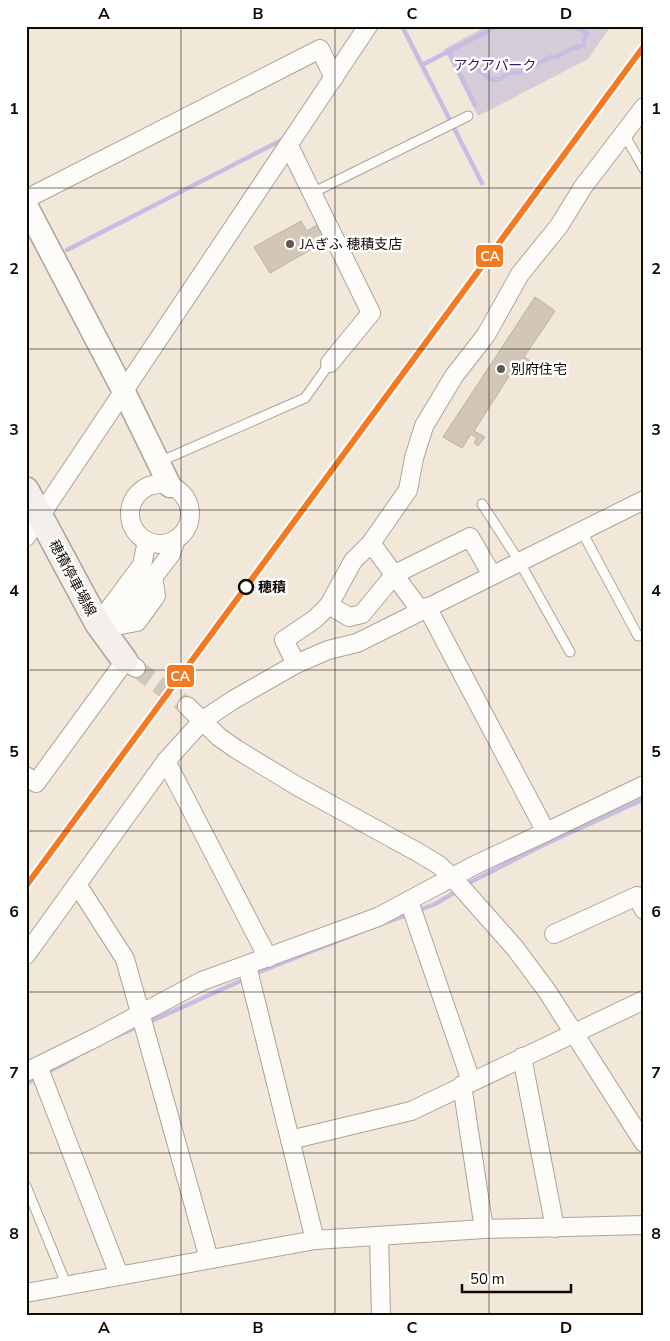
<svg xmlns="http://www.w3.org/2000/svg" width="670" height="1341" viewBox="0 0 670 1341" font-family="'Nunito Sans','Noto Sans JP',sans-serif">
  <style>
    .green { fill: #d4ccd9 }
    .lines { fill: none; stroke-linecap: round; stroke-linejoin: round }
    .stream { stroke: #c7bde2; stroke-width: 4.5 }
    .building { fill: #d2c6b6; stroke: #b9b1a6 }
    .minor-tunnel { stroke: #d0c7ba; stroke-width: 18; stroke-dasharray: 18 9; stroke-linecap: butt }
    .service-casing { stroke: #aca49a; stroke-width: 11 }
    .minor-casing { stroke: #aca49a; stroke-width: 20 }
    .tertiary-casing { stroke: #aca49a; stroke-width: 25 }
    .secondary-casing { stroke: #aca49a; stroke-width: 28 }
    .service { stroke: #fdfcf9; stroke-width: 9 }
    .minor { stroke: #fdfcf9; stroke-width: 18 }
    .tertiary { stroke: #fdfcf9; stroke-width: 22 }
    .secondary { stroke: #f3f0eb; stroke-width: 25 }
    .rail-1-casing { stroke: #fff; stroke-width: 10 }
    .rail-1 { stroke: #f47921; stroke-width: 6 }
    .grid { fill: none; stroke: #100a04; stroke-width: 1; stroke-opacity: 0.55 }
    .poi-dot { fill: #5f584f; stroke: #fff; stroke-width: 2 }
    .stop-dot { fill: #fff; stroke: #100a04; stroke-width: 2.5 }
    .labels { text-anchor: middle; stroke-width: 5; stroke-linejoin: round; paint-order: stroke }
    .park-label { font-size: 14px; fill: #331e62; stroke: #fff }
    .poi-label { font-size: 14px; fill: #100a04; stroke: #fff; text-anchor: start }
    .street-label { font-size: 14px; fill: #100a04; stroke: #fff }
    .stop-label { font-size: 14px; font-weight: bold; fill: #100a04; stroke: #fff; text-anchor: start }
    .line-badge { stroke: #fff; stroke-width: 2 }
    .badge-label { font-size: 14px; text-anchor: middle; font-weight: bold; fill: #fff }
    .neatline { fill: none; stroke: #100a04; stroke-width: 2 }
    .grid-label { font-size: 16px; text-anchor: middle; font-weight: bold; fill: #100a04 }
  </style>
  <rect width="100%" height="100%" fill="#f2e8da"/>
  <!-- green -->
  <path class="green" d="M 487,26 L 611,26 L 588,59 L 478,116 L 444,49 Z"/>
  <g class="lines">
    <!-- stream -->
    <g class="stream">
      <path d="M 402,26 L 482,183"/>
      <path d="M 449,52 L 475,105"/>
      <path d="M 422,65 L 498,26"/>
      <path d="M 474,67 L 492,80 L 500,79 L 508,73 L 518,73 L 550,57 L 556,57 L 571,49 L 584,45 L 584,39 L 587,33 L 572,26"/>
      <path d="M 67,250 L 284,139"/>
      <path d="M 465,885 L 543,845 L 644,799"/>
      <path d="M 417,911 L 435,904 L 459,890"/>
      <path d="M 379,925 L 410,914"/>
      <path d="M 254,974 L 358,933"/>
      <path d="M 147,1023 L 247,978"/>
      <path d="M 112,1038 L 140,1026"/>
      <path d="M 46,1073 L 74,1058"/>
      <path d="M 26,1084 L 39,1077"/>
    </g>
  </g>
  <!-- building -->
  <g class="building">
    <path d="M 301,221 L 307,231 L 317,225 L 326,241 L 270,273 L 254,247 Z"/>
    <path d="M 535,297 L 555,311 L 524,357 L 538,366 L 534,373 L 518,362 L 474,431 L 485,437 L 478,446 L 474,443 L 477,438 L 471,434 L 462,448 L 443,437 Z"/>
  </g>
  <g class="lines">
    <!-- minor-tunnel -->
    <path class="minor-tunnel" d="M 136,668 L 187,706"/>
    <!-- service casing -->
    <g class="service-casing">
      <g id="service">
        <path d="M 624,134 L 644,169"/>
        <path d="M 312,193 L 468,116"/>
        <path d="M 159,462 L 305,398 L 330,363"/>
        <path d="M 482,504 L 519,561 L 570,652"/>
        <path d="M 581,530 L 638,636"/>
        <path d="M 26,1186 L 67,1286"/>
      </g>
    </g>
    <!-- minor casing -->
    <g class="minor-casing">
      <g id="minor">
        <path d="M 289,146 L 371,313 L 330,363"/>
        <path d="M 26,199 L 320,49 L 334,78"/>
        <circle cx="160" cy="514" r="30"/>
        <path d="M 26,537 L 368,26"/>
        <path d="M 371,543 L 420,610"/>
        <path d="M 329,605 L 349,617 L 362,614 L 395,574 L 470,537 L 492,575"/>
        <path d="M 98,624 L 142,565 L 147,541"/>
        <path d="M 115,626 L 137,622 L 156,596 L 153,577"/>
        <path d="M 107,637 L 171,554 L 176,539"/>
        <path d="M 296,664 L 284,640 L 315,619 L 329,605 L 353,561 L 371,543 L 408,490 L 414,458 L 424,426 L 454,376 L 486,335 L 520,274 L 559,226 L 583,187 L 644,107"/>
        <path d="M 187,706 L 219,737 L 236,749 L 297,786 L 419,853 L 439,865 L 453,878 L 515,948 L 547,991 L 644,1143"/>
        <path d="M 26,776 L 36,783 L 125,661 L 136,668"/>
        <path d="M 546,832 L 644,785"/>
        <path d="M 77,884 L 125,959 L 209,1259"/>
        <path d="M 409,901 L 471,1081"/>
        <path d="M 554,934 L 637,896 L 644,910"/>
        <path d="M 26,955 L 166,761"/>
        <path d="M 268,958 L 166,761 L 203,720 L 233,700 L 296,664 L 328,650 L 357,643 L 644,500"/>
        <path d="M 247,966 L 315,1240"/>
        <path d="M 522,1057 L 555,1228"/>
        <path d="M 38,1066 L 119,1275"/>
        <path d="M 26,1072 L 97,1037 L 202,981 L 378,917 L 477,864 L 546,832 L 427,607"/>
        <path d="M 462,1085 L 484,1229"/>
        <path d="M 290,1140 L 411,1111 L 644,1000"/>
        <path d="M 379,1237 L 381,1315"/>
        <path d="M 26,1293 L 315,1240 L 484,1229 L 644,1225"/>
      </g>
    </g>
    <!-- tertiary casing -->
    <g class="tertiary-casing">
      <path id="tertiary" d="M 26,205 L 124,392 L 170,486"/>
    </g>
    <!-- secondary casing -->
    <g class="secondary-casing">
      <path id="secondary" d="M 26,490 L 98,624 L 125,661"/>
    </g>
    <!-- service -->
    <use href="#service" class="service"/>
    <!-- minor -->
    <use href="#minor" class="minor"/>
    <!-- tertiary -->
    <use href="#tertiary" class="tertiary"/>
    <!-- secondary -->
    <use href="#secondary" class="secondary"/>
    <!-- rail-1 casing -->
    <g class="rail-1-casing">
      <path id="rail-1" d="M 26,886 L 644,46"/>
    </g>
    <!-- rail-1 -->
    <use href="#rail-1" class="rail-1"/>
  </g>
  <!-- grid -->
  <path class="grid" d="M 181,26 L 181,1315M 335,26 L 335,1315M 489,26 L 489,1315M 26,188 L 644,188M 26,349 L 644,349M 26,510 L 644,510M 26,670 L 644,670M 26,831 L 644,831M 26,992 L 644,992M 26,1153 L 644,1153"/>
  <!-- markers -->
  <g class="poi-dot">
    <circle cx="290" cy="244" r="5"/>
    <circle cx="501" cy="369" r="5"/>
  </g>
  <circle class="stop-dot" cx="246" cy="587" r="7"/>
  <g class="labels">
    <!-- park labels -->
    <g class="park-label">
      <text x="495" y="70">アクアパーク</text>
    </g>
    <!-- poi labels -->
    <g class="poi-label">
      <text x="300" y="249">JAぎふ 穂積支店</text>
      <text x="511" y="374">別府住宅</text>
    </g>
    <!-- street labels -->
    <g class="street-label">
      <text transform="translate(73 578) rotate(62)" y="5">穂積停車場線</text>
    </g>
    <!-- stop labels -->
    <g class="stop-label">
      <text x="258" y="592">穂積</text>
    </g>
  </g>
  <g class="line-badge">
    <rect x="475" y="244" width="29" height="24" rx="5" fill="#f47921"/>
    <rect x="166" y="664" width="29" height="24" rx="5" fill="#f47921"/>
  </g>
  <g class="badge-label">
    <text x="490" y="261">CA</text>
    <text x="180" y="681">CA</text>
  </g>
  <!-- border -->
  <rect width="670" height="1341" fill="none" stroke="#ffffff" stroke-width="55"/>
  <!-- scale -->
  <path d="M462 1284v8h109v-8" fill="none" stroke="#100a04" stroke-width="2.5"/>
  <text x="470" y="1284" font-size="15" fill="#100a04" stroke="#ffffff" stroke-width="4" paint-order="stroke">50 m</text>
  <rect x="28" y="28" width="614" height="1286" class="neatline"/>
  <g class="grid-label">
    <text x="104" y="19">A</text>
    <text x="258" y="19">B</text>
    <text x="412" y="19">C</text>
    <text x="566" y="19">D</text>
    <text x="14" y="114">1</text>
    <text x="656" y="114">1</text>
    <text x="14" y="274">2</text>
    <text x="656" y="274">2</text>
    <text x="14" y="435">3</text>
    <text x="656" y="435">3</text>
    <text x="14" y="596">4</text>
    <text x="656" y="596">4</text>
    <text x="14" y="757">5</text>
    <text x="656" y="757">5</text>
    <text x="14" y="917">6</text>
    <text x="656" y="917">6</text>
    <text x="14" y="1078">7</text>
    <text x="656" y="1078">7</text>
    <text x="14" y="1239">8</text>
    <text x="656" y="1239">8</text>
    <text x="104" y="1333">A</text>
    <text x="258" y="1333">B</text>
    <text x="412" y="1333">C</text>
    <text x="566" y="1333">D</text>
  </g>
</svg>
